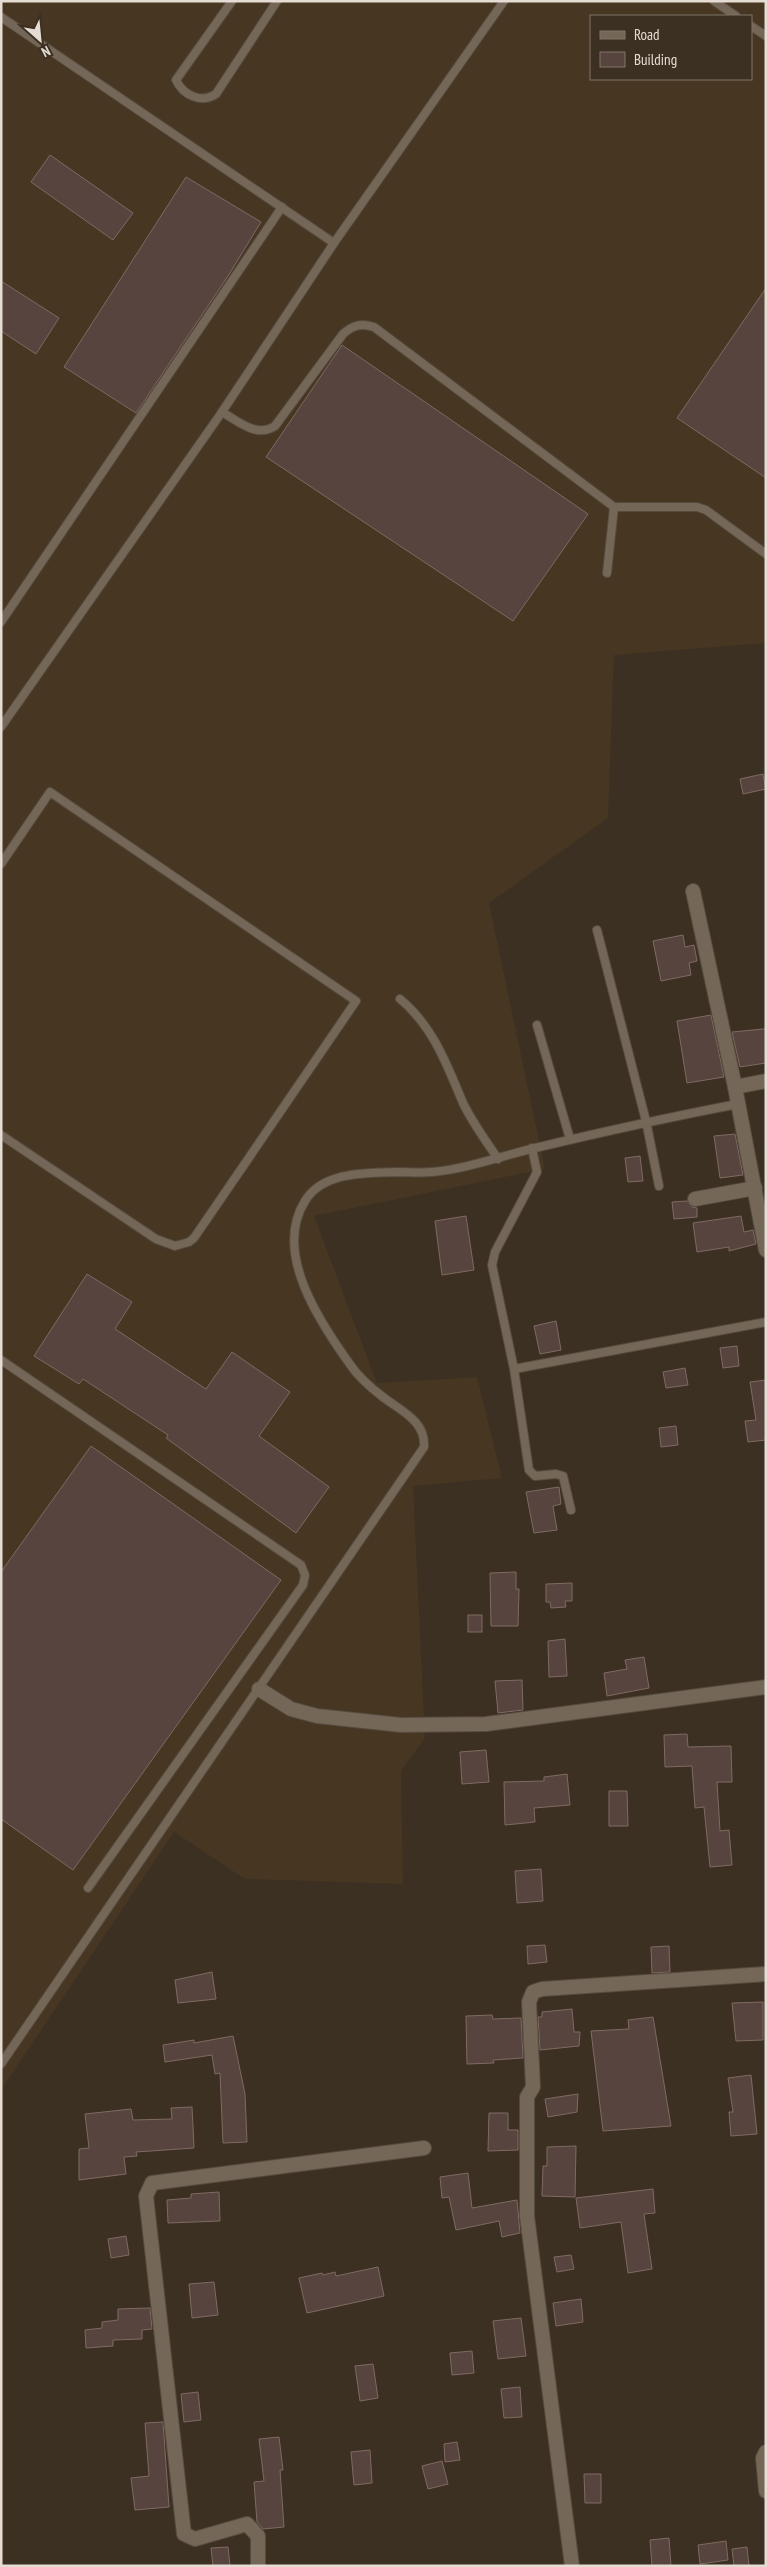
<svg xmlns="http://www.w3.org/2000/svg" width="767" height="2567" viewBox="0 0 767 2567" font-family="'PT Sans Narrow',sans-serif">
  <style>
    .built { fill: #463622; fill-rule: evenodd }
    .building { fill: #58443e; stroke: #7f6a63 }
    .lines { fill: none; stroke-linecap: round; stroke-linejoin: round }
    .service-casing { stroke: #554b3f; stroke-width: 10 }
    .minor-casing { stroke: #554b3f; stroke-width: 16 }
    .service { stroke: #746757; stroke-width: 8 }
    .minor { stroke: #746757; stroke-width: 14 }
  </style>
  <rect width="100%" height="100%" fill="#3c3022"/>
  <!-- built -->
  <path class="built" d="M 1,1 L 766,1 L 766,643 L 614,655 L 608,818 L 489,903 L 545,1169 L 314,1216 L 377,1383 L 477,1377 L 502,1478 L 413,1486 L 425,1738 L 401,1771 L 403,1884 L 245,1879 L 174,1832 L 1,2090 ZM 591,16 L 751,16 L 751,79 L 591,79 Z"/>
  <!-- building -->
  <g class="building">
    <path d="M 50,155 L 133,213 L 113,240 L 31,182 Z"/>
    <path d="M 186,177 L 261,222 L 228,276 L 136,413 L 64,367 Z"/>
    <path d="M 1,281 L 59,318 L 36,354 L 1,331 Z"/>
    <path d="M 766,288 L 766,478 L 677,418 Z"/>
    <path d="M 342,345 L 588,514 L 513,621 L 266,457 Z"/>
    <path d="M 763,774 L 766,789 L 743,794 L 740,779 Z"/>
    <path d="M 683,935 L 685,947 L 694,945 L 697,961 L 689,963 L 691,975 L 661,981 L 653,941 Z"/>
    <path d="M 711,1015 L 724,1077 L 687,1083 L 677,1021 Z"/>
    <path d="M 763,1029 L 766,1029 L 766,1063 L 740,1067 L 732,1032 Z"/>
    <path d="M 735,1134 L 743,1175 L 720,1178 L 714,1136 Z"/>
    <path d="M 640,1156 L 643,1181 L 628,1182 L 625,1158 Z"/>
    <path d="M 687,1201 L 692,1207 L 697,1208 L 697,1217 L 674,1219 L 672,1202 Z"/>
    <path d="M 466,1216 L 474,1270 L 442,1275 L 435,1221 Z"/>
    <path d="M 741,1216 L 744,1232 L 753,1230 L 756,1244 L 729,1251 L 729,1247 L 697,1252 L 693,1223 Z"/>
    <path d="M 87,1274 L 132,1302 L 115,1329 L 206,1389 L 232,1352 L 290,1392 L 259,1436 L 329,1487 L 296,1533 L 166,1438 L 168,1435 L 83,1379 L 79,1384 L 34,1356 Z"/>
    <path d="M 556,1321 L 561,1350 L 540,1354 L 534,1326 Z"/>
    <path d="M 737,1346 L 739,1366 L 723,1368 L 720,1348 Z"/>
    <path d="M 685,1368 L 688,1385 L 666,1388 L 663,1372 Z"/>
    <path d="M 766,1380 L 766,1440 L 748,1442 L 745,1421 L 756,1420 L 750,1382 Z"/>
    <path d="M 676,1426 L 678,1445 L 661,1447 L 659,1428 Z"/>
    <path d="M 91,1446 L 281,1580 L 73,1870 L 1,1819 L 1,1572 Z"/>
    <path d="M 559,1487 L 561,1504 L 553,1506 L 557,1530 L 534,1533 L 526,1492 Z"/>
    <path d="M 516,1572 L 516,1589 L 519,1589 L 518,1626 L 491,1626 L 490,1573 Z"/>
    <path d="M 572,1583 L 572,1601 L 565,1601 L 566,1607 L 551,1608 L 550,1602 L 546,1602 L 546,1584 Z"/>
    <rect x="468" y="1615" width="14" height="17"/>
    <path d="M 565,1639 L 567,1676 L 549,1677 L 548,1641 Z"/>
    <path d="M 644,1657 L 649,1688 L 607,1696 L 604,1673 L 627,1669 L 625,1660 Z"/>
    <path d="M 522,1680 L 523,1710 L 498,1713 L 495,1681 Z"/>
    <path d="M 687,1734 L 688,1747 L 731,1746 L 732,1782 L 717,1782 L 720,1831 L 729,1830 L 732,1865 L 710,1867 L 704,1807 L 695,1808 L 692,1766 L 665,1767 L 664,1735 Z"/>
    <path d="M 486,1750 L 489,1782 L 462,1784 L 460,1752 Z"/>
    <path d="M 567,1774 L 570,1805 L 534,1808 L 535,1822 L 505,1825 L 504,1782 L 544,1781 L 544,1777 Z"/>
    <path d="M 609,1791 L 627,1791 L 628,1826 L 609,1826 Z"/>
    <path d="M 541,1869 L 543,1901 L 517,1903 L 515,1871 Z"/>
    <path d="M 545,1945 L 547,1962 L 528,1964 L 527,1946 Z"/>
    <path d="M 669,1946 L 670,1972 L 652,1973 L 651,1947 Z"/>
    <path d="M 212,1972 L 216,1999 L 178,2003 L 175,1980 Z"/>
    <path d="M 763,2002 L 763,2040 L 736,2041 L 732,2003 Z"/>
    <path d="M 572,2009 L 574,2032 L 580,2032 L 579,2046 L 540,2050 L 538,2017 L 542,2017 L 542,2012 Z"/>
    <path d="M 492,2015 L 493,2019 L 521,2018 L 523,2058 L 493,2060 L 494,2063 L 467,2064 L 466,2016 Z"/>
    <path d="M 653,2017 L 671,2126 L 603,2131 L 591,2031 L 629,2029 L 628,2020 Z"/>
    <path d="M 233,2036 L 245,2094 L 247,2142 L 223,2143 L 220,2073 L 215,2074 L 212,2055 L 165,2062 L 163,2045 L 194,2040 L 194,2043 Z"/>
    <path d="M 751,2075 L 757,2134 L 731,2136 L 729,2112 L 733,2112 L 728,2078 Z"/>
    <path d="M 578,2094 L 577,2112 L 548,2117 L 545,2099 Z"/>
    <path d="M 192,2107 L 194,2148 L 136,2152 L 137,2156 L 124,2157 L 126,2174 L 79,2180 L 79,2149 L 89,2148 L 85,2114 L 131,2109 L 133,2120 L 172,2119 L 171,2108 Z"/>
    <path d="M 489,2113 L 508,2113 L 508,2130 L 518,2130 L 518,2150 L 488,2151 Z"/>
    <path d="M 576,2146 L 575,2197 L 542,2196 L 543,2166 L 547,2166 L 547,2147 Z"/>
    <path d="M 468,2173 L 472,2208 L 517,2200 L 520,2233 L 502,2237 L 499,2221 L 456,2230 L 449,2197 L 442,2198 L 440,2177 Z"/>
    <path d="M 653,2189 L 655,2213 L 644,2214 L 652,2269 L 628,2273 L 621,2222 L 580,2228 L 576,2198 Z"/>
    <path d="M 219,2192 L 220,2221 L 168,2223 L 167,2200 L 191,2198 L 191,2194 Z"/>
    <path d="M 126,2236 L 129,2255 L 111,2258 L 108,2239 Z"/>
    <path d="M 571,2255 L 574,2269 L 557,2272 L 554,2257 Z"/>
    <path d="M 378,2267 L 384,2296 L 307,2313 L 299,2278 L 322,2273 L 323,2275 L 335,2272 L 336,2276 Z"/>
    <path d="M 214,2282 L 218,2315 L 192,2318 L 189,2284 Z"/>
    <path d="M 581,2299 L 583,2322 L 556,2326 L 553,2303 Z"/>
    <path d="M 150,2308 L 152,2329 L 142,2330 L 142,2339 L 113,2340 L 113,2346 L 86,2348 L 85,2330 L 102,2328 L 102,2322 L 118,2320 L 118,2309 Z"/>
    <path d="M 521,2318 L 526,2356 L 498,2359 L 493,2321 Z"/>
    <path d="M 472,2351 L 474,2373 L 452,2375 L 450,2353 Z"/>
    <path d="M 373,2364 L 378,2398 L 360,2401 L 355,2366 Z"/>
    <path d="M 520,2387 L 522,2417 L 504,2418 L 501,2389 Z"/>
    <path d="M 198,2392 L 201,2420 L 184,2422 L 181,2394 Z"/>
    <path d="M 163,2422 L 169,2507 L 135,2510 L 131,2478 L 149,2476 L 145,2423 Z"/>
    <path d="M 279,2437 L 283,2470 L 280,2470 L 284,2527 L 263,2529 L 257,2522 L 254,2482 L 264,2481 L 259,2439 Z"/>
    <path d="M 457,2442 L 460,2460 L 445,2462 L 444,2444 Z"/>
    <path d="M 370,2450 L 372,2483 L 354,2485 L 351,2452 Z"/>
    <path d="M 442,2461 L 448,2484 L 428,2489 L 422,2466 Z"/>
    <path d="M 584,2474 L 601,2474 L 601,2503 L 585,2503 Z"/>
    <path d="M 669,2538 L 671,2566 L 652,2566 L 650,2540 Z"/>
    <path d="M 726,2541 L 728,2560 L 700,2564 L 698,2545 Z"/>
    <path d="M 228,2547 L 230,2566 L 213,2566 L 211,2548 Z"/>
    <path d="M 747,2547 L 749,2566 L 734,2566 L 732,2549 Z"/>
  </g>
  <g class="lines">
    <!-- service casing -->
    <g class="service-casing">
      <g id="service">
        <path d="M 232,1 L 176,80 C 183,95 201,104 216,94 L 277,1"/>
        <path d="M 714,1 L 736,16"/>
        <path d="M 1,17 L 334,243"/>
        <path d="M 751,26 L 766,36"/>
        <path d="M 222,412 C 239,422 257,438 275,426 L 343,334 C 353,325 361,323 374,327 L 614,507 L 697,507 L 706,510 L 766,554"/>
        <path d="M 607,573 L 614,507"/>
        <path d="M 1,622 L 282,207"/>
        <path d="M 1,727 L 222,412 L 334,243 L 504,1"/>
        <path d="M 1,864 L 50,792 L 356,1001 L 194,1238 L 189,1242 L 175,1246 L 156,1239 L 1,1135"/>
        <path d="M 597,930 L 646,1121 L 659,1186"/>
        <path d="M 400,999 C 433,1026 447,1065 463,1103 C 472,1122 486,1141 498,1159"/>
        <path d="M 537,1025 L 570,1139"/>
        <path d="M 532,1148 L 537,1172 L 495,1252 L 492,1265 L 514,1369 L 529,1470 L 535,1476 L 556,1474 L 563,1476 L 571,1510"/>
        <path d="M 1,1360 L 301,1565 L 305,1575 L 303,1585 L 88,1888"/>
        <path d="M 514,1369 L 766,1322"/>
        <path d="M 1,2064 L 424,1447 C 426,1421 401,1411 383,1397 C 371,1388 357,1375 349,1363 C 319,1321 273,1252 305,1201 C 323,1171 367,1173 398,1172 C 409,1172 421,1173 432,1172 C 467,1169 501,1156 535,1148 C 602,1132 670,1117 738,1104"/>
      </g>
    </g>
    <!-- minor casing -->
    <g class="minor-casing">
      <g id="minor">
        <path d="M 693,891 L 735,1087 L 766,1250"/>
        <path d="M 735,1087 L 766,1081"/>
        <path d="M 695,1199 L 755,1188"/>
        <path d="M 259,1689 L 291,1709 L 317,1716 L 401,1725 L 486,1724 L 766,1687"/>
        <path d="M 766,2452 L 763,2458 L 766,2491"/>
        <path d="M 258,2566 L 258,2536 L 247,2524 L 195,2539 L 184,2534 L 146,2196 L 152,2183 L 424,2148"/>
        <path d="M 572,2566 L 527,2216 L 527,2097 L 533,2087 L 529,2002 L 533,1992 L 542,1989 L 766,1974"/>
      </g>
    </g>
    <!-- service -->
    <use href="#service" class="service"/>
    <!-- minor -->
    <use href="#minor" class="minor"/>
  </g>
  <!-- border -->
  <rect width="767" height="2567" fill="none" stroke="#e5ddd4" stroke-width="5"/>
  <!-- legend -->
  <rect x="590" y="15" width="162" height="65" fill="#3c3022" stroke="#807569"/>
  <rect x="600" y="31" width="25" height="8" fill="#746757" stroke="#807569"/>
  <text x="634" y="40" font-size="15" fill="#e5ddd4">Road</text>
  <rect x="600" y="52" width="25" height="15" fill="#58443e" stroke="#807569"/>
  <text x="634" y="65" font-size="15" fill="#e5ddd4">Building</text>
  <!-- north arrow -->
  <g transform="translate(40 40) rotate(153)" stroke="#3c3022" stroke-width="4" paint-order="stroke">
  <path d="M0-4L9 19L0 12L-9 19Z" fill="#e5ddd4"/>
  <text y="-8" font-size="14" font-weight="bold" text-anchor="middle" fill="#e5ddd4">N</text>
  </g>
</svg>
